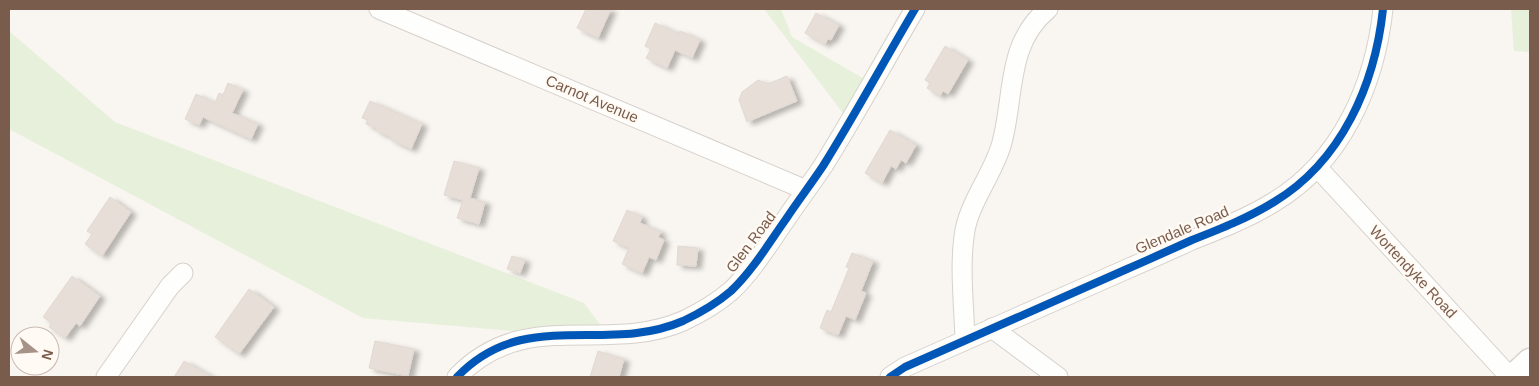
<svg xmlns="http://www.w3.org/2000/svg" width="1539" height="386" viewBox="0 0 1539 386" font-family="Arial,sans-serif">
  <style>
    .green { fill: #e7f0db }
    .building { fill: #e6ded7; stroke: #e2d8d2; filter: url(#shadow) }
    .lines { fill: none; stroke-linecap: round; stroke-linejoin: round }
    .street-casing { stroke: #d7d1cb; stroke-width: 21 }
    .secondary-casing { stroke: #d9d2cb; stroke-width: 29 }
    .street { stroke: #fefefd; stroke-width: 19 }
    .secondary { stroke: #fefefd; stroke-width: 26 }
    .cycleway-casing { stroke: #fffaf3; stroke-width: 11 }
    .cycleway { stroke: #0057b8; stroke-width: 8 }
    .labels { text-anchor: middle; stroke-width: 4.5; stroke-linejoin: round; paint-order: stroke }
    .street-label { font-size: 15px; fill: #7a5c4d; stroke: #fffaf3 }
  </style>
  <defs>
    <filter id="shadow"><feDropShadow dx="5.5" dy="3" stdDeviation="2.5" flood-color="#0004"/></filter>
  </defs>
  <rect width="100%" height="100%" fill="#f9f5f0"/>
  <!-- green -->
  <g class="green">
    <path d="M 764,9 L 781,9 L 792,37 L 871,83 L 849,121 Z"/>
    <path d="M 1511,9 L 1530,9 L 1530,52 L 1514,51 Z"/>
    <path d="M 9,31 L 115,122 L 584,303 L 607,334 L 560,335 L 363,318 L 9,129 Z"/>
  </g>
  <!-- building -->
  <g class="building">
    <path d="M 586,9 L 611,9 L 598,38 L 577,28 Z"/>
    <path d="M 816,13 L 839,25 L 831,40 L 828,39 L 825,44 L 805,33 Z"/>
    <path d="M 655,23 L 679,34 L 680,31 L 700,40 L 692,58 L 675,50 L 667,68 L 646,58 L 651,49 L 645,46 Z"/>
    <path d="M 945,46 L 968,60 L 948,94 L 943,91 L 940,96 L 927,88 L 930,83 L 925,80 Z"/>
    <path d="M 787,76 L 797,101 L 747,122 L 739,100 L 742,92 L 758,80 L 768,84 Z"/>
    <path d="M 228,83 L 243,90 L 232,113 L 258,124 L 251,139 L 203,117 L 199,125 L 185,119 L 196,94 L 215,103 L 219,93 L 223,95 Z"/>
    <path d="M 370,101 L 422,124 L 411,149 L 390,139 L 391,137 L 375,130 L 376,128 L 366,124 L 368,120 L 362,118 Z"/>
    <path d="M 890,130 L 916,145 L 906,163 L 901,160 L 896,169 L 891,166 L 882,183 L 865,173 Z"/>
    <path d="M 454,161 L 479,168 L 470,198 L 485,202 L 479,224 L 457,218 L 463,200 L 444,195 Z"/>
    <path d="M 110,197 L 131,212 L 102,256 L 85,244 L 92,234 L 87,231 Z"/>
    <path d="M 627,210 L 642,217 L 640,223 L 661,232 L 658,237 L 664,240 L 656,260 L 649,257 L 642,273 L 622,264 L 629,248 L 613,241 Z"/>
    <path d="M 678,246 L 698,248 L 696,266 L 677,265 Z"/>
    <path d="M 852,253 L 873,261 L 861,291 L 866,293 L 855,320 L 846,316 L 838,335 L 820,328 L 827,310 L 831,312 L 849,268 L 846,267 Z"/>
    <path d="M 512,256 L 525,260 L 520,273 L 507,269 Z"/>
    <path d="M 72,276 L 100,296 L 80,326 L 76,323 L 65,338 L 49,327 L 52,323 L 43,317 Z"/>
    <path d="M 249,289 L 274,307 L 239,354 L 215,337 Z"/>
    <path d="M 375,341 L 414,349 L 408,376 L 369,368 Z"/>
    <path d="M 598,351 L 624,359 L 619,377 L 590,377 Z"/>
    <path d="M 184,361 L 212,377 L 174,377 Z"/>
  </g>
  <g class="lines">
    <!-- street casing -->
    <g class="street-casing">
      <g id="street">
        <path d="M 379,9 L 806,190"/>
        <path d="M 1317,167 L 1510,377"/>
        <path d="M 992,328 L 1058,377"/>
        <path d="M 965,340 C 964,305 959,264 965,230 C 971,200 992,175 1001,146 C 1015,99 1005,44 1048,9"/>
        <path d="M 106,377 L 170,286 L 183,273"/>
        <path d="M 457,377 C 525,306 605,355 683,321 C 700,313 717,303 731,291 C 753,270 769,243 786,219 C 798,201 811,184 823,166 C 855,115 884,61 915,9"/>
        <path d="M 890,377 L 905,367 C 979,334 1053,302 1127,269 C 1148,260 1170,250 1192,240 C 1220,229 1248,218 1274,202 C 1342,161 1375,84 1383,9"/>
      </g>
    </g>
    <!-- secondary casing -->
    <g class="secondary-casing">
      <path id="secondary" d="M 1514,377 L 1530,362"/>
    </g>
    <!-- street -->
    <use href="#street" class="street"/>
    <!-- secondary -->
    <use href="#secondary" class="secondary"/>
    <!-- cycleway casing -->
    <g class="cycleway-casing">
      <g id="cycleway">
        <path d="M 457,377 C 525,306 605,355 683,321 C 700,313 717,303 731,291 C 753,270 769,243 786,219 C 798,201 811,184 823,166 C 855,115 884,61 915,9"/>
        <path d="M 890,377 L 905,367 C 979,334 1053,302 1127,269 C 1148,260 1170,250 1192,240 C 1220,229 1248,218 1274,202 C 1342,161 1375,84 1383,9"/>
      </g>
    </g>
    <!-- cycleway -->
    <use href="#cycleway" class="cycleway"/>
  </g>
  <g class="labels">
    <!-- street labels -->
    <g class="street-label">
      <text transform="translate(592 99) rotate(23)" y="5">Carnot Avenue</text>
      <text transform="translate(1182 230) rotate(-23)" y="5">Glendale Road</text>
      <text transform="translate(751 242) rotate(-53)" y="5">Glen Road</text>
      <text transform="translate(1413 272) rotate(47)" y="5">Wortendyke Road</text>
    </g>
  </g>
  <!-- border -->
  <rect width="1539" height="386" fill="none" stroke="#7a5c4d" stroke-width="20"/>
  <!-- north arrow -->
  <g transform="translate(35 351) rotate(107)"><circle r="24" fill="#fffaf3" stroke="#cabbb1"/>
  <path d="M0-4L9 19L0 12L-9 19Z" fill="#a69286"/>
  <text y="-8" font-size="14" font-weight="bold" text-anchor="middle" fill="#7a5c4d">N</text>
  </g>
</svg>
